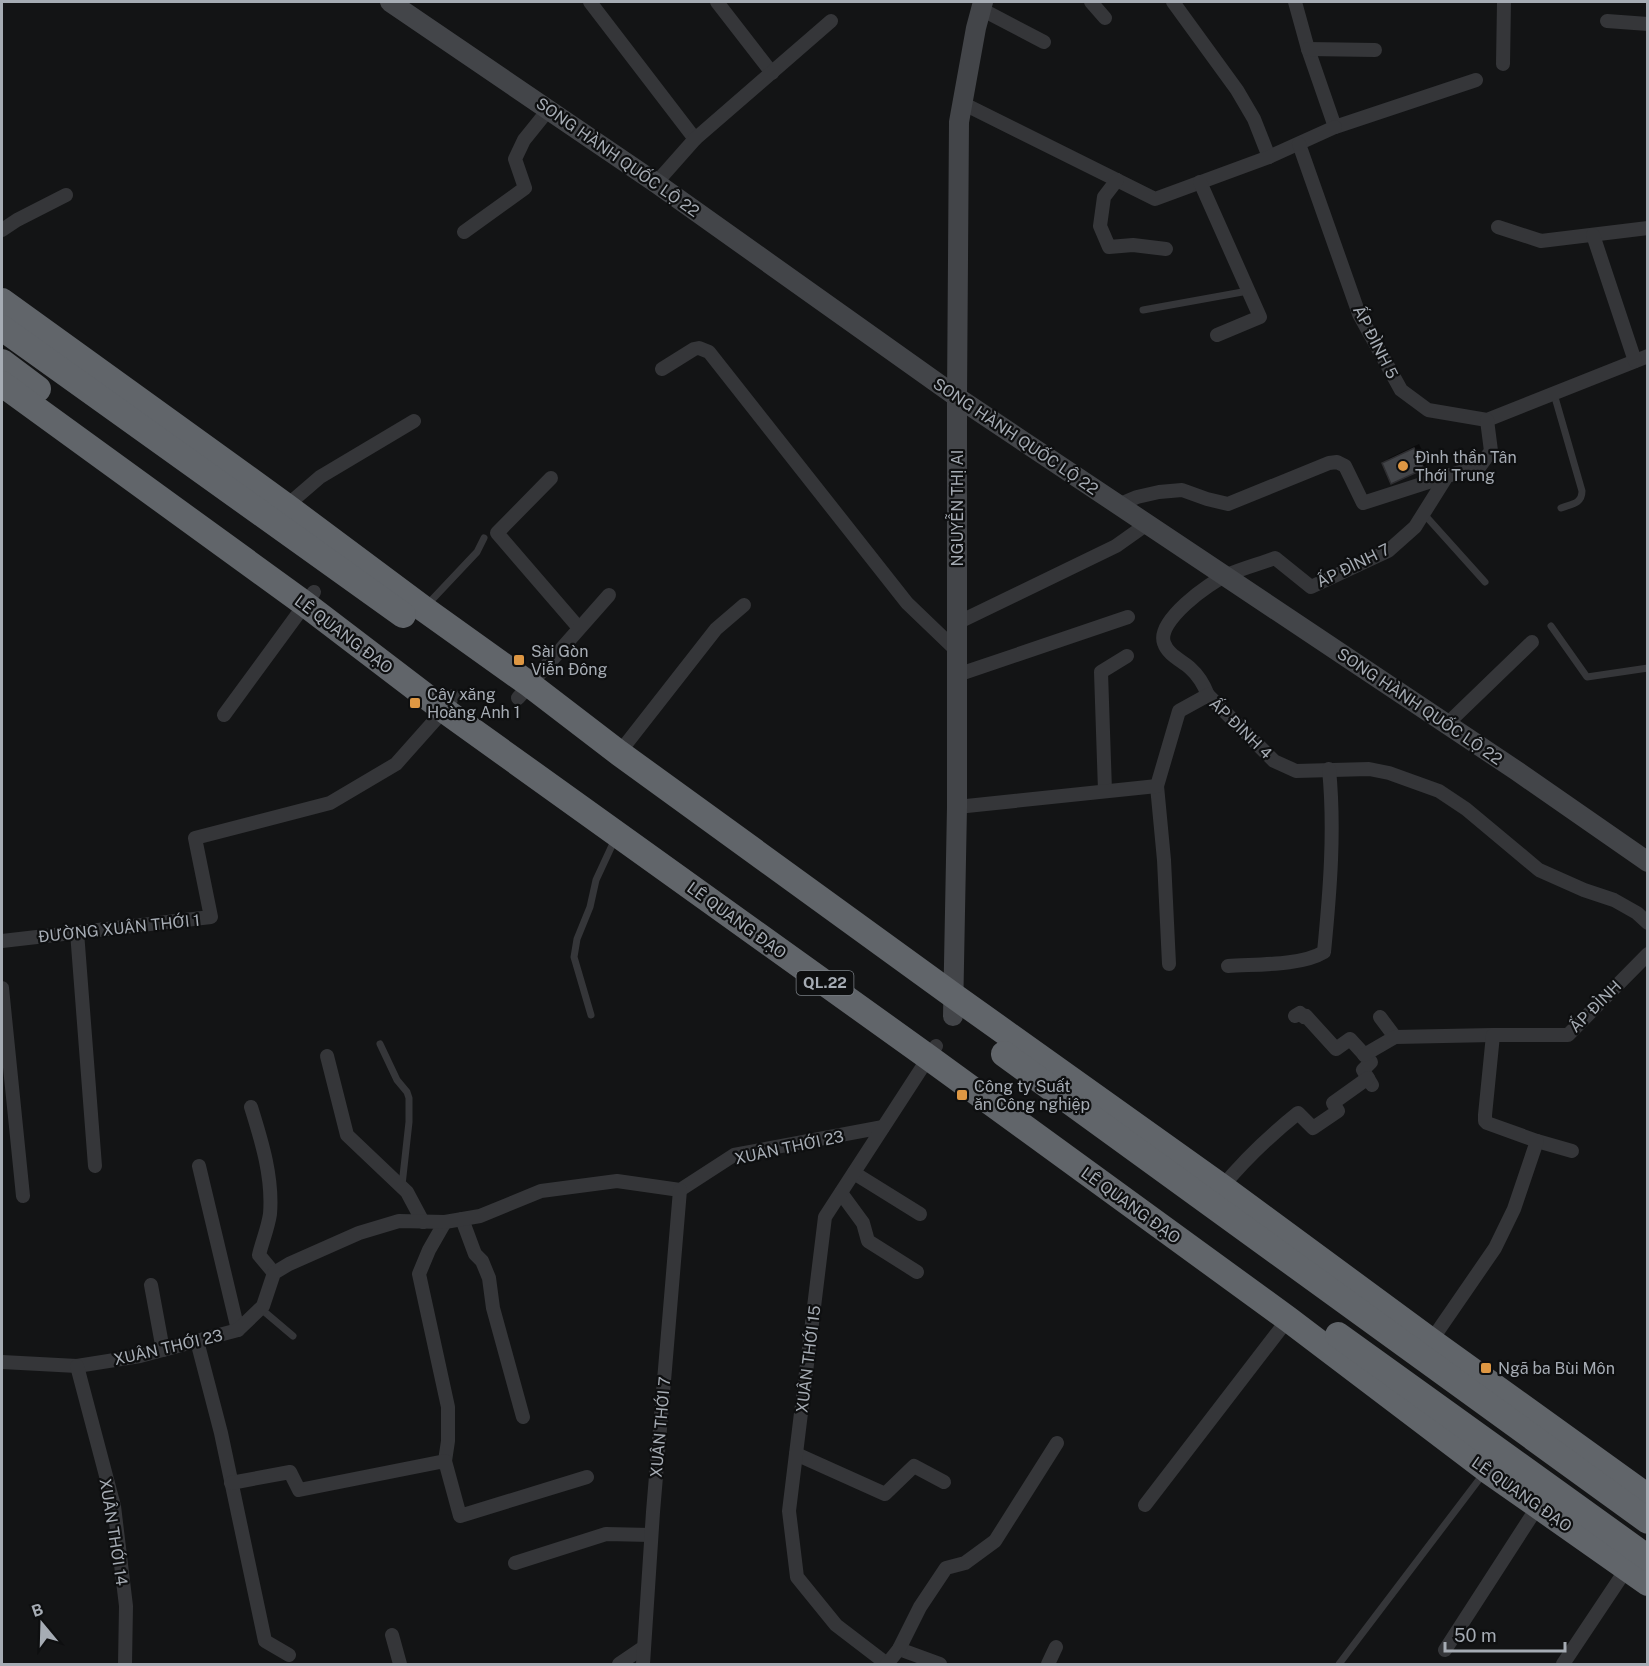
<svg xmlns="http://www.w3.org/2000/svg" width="1649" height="1666" viewBox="0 0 1649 1666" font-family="'Public Sans',sans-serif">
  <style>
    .shadow { fill: #0007 }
    .building { fill: #424448; stroke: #2e2e31; stroke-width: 1.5 }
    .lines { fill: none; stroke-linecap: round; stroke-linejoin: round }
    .lane { stroke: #353639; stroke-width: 7 }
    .street { stroke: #353639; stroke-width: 14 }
    .secondary { stroke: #434549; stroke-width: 20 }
    .highway { stroke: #61656a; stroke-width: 26 }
    .poi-dot { fill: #de9743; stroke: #0e0f10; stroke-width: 2 }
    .labels { text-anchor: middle; stroke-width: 4.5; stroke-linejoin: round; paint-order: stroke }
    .shield { fill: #0e0f10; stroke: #787d83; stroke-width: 1.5 }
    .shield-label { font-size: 15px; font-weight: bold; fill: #a6acb4 }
    .street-label { font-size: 16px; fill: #a6acb4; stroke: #0e0f10 }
    .poi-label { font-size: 16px; fill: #a6acb4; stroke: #0e0f10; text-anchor: start }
  </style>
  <rect width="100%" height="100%" fill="#131415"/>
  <!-- shadow -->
  <path class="shadow" d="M 1419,444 L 1428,463 L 1423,468 L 1384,463 L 1389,458 Z"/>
  <!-- building -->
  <path class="building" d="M 1414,448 L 1424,469 L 1391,484 L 1382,463 Z"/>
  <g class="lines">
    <!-- lane -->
    <g class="lane">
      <path d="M 1143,310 L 1248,291"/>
      <path d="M 1554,394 L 1582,491 C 1582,504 1571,504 1561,508"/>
      <path d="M 1423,513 L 1485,582"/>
      <path d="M 427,605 L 477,552 L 484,538"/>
      <path d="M 1551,626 L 1587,677 L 1648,668"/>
      <path d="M 591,1015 L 574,957 L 577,939 L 590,907 L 596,880 L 615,839"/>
      <path d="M 380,1044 L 397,1080 L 407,1092 L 409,1098 L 409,1122 L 402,1185"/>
      <path d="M 260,1308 L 293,1336"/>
      <path d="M 1339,1664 L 1484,1473"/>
    </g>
    <!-- street -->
    <g class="street">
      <path d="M 590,2 L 695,139"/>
      <path d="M 717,2 L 772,73"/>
      <path d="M 1091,2 L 1105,18"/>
      <path d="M 1173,2 L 1237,90 L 1254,119 L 1269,157"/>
      <path d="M 1295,2 L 1308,49 L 1335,127 L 1476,80"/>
      <path d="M 981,9 L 1044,42"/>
      <path d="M 1607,21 L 1648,24"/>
      <path d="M 1308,49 L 1375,50"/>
      <path d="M 1503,64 L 1504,2"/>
      <path d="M 962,103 L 1155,199 L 1269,157 L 1335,127"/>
      <path d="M 1299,144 L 1359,314 L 1401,390 L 1428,410 L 1487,420 L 1648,356"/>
      <path d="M 1117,180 L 1104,197 L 1100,226 L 1109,247 L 1133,245 L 1166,249"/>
      <path d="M 1200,182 L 1260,317 L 1217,335"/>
      <path d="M 656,183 L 695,139 L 831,21"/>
      <path d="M 1498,227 L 1541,241 L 1648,228"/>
      <path d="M 2,230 L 17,220 L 66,195"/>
      <path d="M 464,232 L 525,188 L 515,159 L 524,140 L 549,109"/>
      <path d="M 1593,235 L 1635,361"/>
      <path d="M 662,369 L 694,349 L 699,348 L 709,352 L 907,603 L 957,651"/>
      <path d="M 551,478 L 497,533 L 579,628"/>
      <path d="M 1118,505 L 1137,497 L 1159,492 L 1182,490 L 1207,499 L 1228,504 L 1329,463 L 1337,462 L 1345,466 L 1363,503 L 1447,476"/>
      <path d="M 284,508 L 320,477 L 414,421"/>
      <path d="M 957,623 L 1116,546 L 1147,524"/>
      <path d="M 957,675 L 1128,617"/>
      <path d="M 1208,695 C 1204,685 1198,675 1190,668 C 1181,660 1168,655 1164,643 C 1156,621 1209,583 1227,575 C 1243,568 1259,564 1275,558 L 1311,587 L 1388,551 L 1415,527 L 1447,476 L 1480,466 L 1491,451 L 1487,420"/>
      <path d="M 518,698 L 609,595"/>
      <path d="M 224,715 L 314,592"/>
      <path d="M 1447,724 L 1532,642"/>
      <path d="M 619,753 L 716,629 L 744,605"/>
      <path d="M 1157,786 L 1164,860 L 1169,964"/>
      <path d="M 1105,791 L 1101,672 L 1127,656"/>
      <path d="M 957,807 L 1157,786 L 1179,711 L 1208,695 L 1274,761 L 1296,771 L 1369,769 L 1389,773 L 1439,791 L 1466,809 L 1539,870 L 1584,890 L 1614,900 L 1637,913 L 1648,923"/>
      <path d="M 77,932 L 95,1166"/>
      <path d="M 2,941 L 211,917 L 195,838 L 330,803 L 396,764 L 444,710 L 453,696"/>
      <path d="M 1228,966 C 1256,964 1301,966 1324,952 C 1330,891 1335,830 1329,769"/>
      <path d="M 2,988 L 23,1196"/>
      <path d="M 1295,1016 L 1300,1013 L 1304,1017 L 1306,1016 L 1336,1049 L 1350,1039 L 1371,1062 L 1363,1070 L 1372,1085"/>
      <path d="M 1380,1017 L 1395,1037"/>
      <path d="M 1364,1055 L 1395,1037 L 1493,1035"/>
      <path d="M 327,1056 L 347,1135 L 407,1192 L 423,1222"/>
      <path d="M 251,1107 C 262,1142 273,1178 270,1214 C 268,1228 262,1242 259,1255 L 274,1273"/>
      <path d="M 1537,1141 L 1572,1151"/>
      <path d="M 199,1166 L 238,1330"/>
      <path d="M 854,1173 L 920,1214"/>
      <path d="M 1222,1187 C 1246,1158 1268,1137 1298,1113 L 1313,1128 L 1338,1111 L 1333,1103 L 1368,1078"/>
      <path d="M 841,1193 L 863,1223 L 868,1241 L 917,1272"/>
      <path d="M 462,1219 L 475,1254 L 482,1261 L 489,1278 L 493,1308 L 523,1417"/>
      <path d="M 445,1222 L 429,1250 L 419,1274 L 448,1407 L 448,1441 L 445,1461"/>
      <path d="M 151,1285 L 163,1350"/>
      <path d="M 197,1341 L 221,1433 L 265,1641 L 289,1655"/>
      <path d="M 1431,1341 L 1495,1248 L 1514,1209 L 1537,1141 L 1487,1123 L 1485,1121 L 1485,1115 L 1493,1035 L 1568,1035 L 1648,954"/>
      <path d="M 2,1362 L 77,1366 L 140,1356 L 238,1330 L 263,1306 L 274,1273 L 289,1264 L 359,1233 L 399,1221 L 445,1222 L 480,1216 L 541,1191 L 617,1181 L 680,1190 L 734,1155 L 883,1127"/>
      <path d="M 77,1366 L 114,1506 L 126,1606 L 125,1664"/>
      <path d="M 796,1454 L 885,1494 L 914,1466 L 944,1482"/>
      <path d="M 231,1483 L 290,1472 L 299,1490 L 445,1461 L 460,1516 L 587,1477"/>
      <path d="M 1145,1505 L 1288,1319"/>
      <path d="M 515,1563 L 606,1534 L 651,1535"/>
      <path d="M 392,1635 L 400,1664"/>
      <path d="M 899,1649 L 940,1664"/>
      <path d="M 1445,1650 L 1538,1506"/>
      <path d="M 619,1664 L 644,1647"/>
      <path d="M 643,1664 L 653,1512 L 680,1190"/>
      <path d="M 887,1664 L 836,1625 L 797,1577 L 789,1511 L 825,1217 L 936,1046"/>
      <path d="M 887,1664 L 899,1649 L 920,1607 L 946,1568 L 965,1563 L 995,1541 L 1057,1443"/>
      <path d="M 1048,1664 L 1056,1647"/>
      <path d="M 1563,1664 L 1627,1568"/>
    </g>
    <!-- secondary -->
    <g class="secondary">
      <path d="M 390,2 L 656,183 L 957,397 L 1517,771 L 1648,862"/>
      <path d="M 953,1016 L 957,807 L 957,397 L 959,122 L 976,28 L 983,2"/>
    </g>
    <!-- highway -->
    <g class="highway">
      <path d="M 2,301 L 286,506 L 424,609 L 529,684 L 619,753 L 954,996 L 1222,1187 L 1431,1341 L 1648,1497"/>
      <path d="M 2,328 L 403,615"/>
      <path d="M 2,362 L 38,389"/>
      <path d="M 2,384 L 305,604 L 444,710 L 928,1057 L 1288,1319 L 1487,1470 L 1648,1583"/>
      <path d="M 1004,1054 L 1648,1521"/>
      <path d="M 1338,1335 L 1648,1558"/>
    </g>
  </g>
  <!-- markers -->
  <g class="poi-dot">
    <circle cx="1403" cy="466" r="6"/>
    <rect x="513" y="654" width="12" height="12" rx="3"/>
    <rect x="409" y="697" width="12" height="12" rx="3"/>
    <rect x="956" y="1089" width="12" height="12" rx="3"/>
    <rect x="1480" y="1362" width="12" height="12" rx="3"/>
  </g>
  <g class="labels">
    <!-- shield labels -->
    <rect class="shield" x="796.5" y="971" width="57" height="24" rx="4.5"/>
    <g class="shield-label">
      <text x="825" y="988">QL.22</text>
    </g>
    <!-- street labels -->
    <g class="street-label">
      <text transform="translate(618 157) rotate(35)" y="6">SONG HÀNH QUỐC LỘ 22</text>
      <text transform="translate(1376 342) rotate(63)" y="6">ẤP ĐÌNH 5</text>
      <text transform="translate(1016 436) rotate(34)" y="6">SONG HÀNH QUỐC LỘ 22</text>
      <text transform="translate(957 508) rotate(-90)" y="6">NGUYỄN THỊ AI</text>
      <text transform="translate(1353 565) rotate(-26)" y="6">ẤP ĐÌNH 7</text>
      <text transform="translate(344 634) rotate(37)" y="6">LÊ QUANG ĐẠO</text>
      <text transform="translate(1420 706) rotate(34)" y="6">SONG HÀNH QUỐC LỘ 22</text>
      <text transform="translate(1241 728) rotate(44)" y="6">ẤP ĐÌNH 4</text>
      <text transform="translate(737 920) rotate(36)" y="6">LÊ QUANG ĐẠO</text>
      <text transform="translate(119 928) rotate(-6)" y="6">ĐƯỜNG XUÂN THỚI 1</text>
      <text transform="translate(1595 1006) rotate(-45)" y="6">ẤP ĐÌNH</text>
      <text transform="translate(789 1147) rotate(-12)" y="6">XUÂN THỚI 23</text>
      <text transform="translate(1131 1205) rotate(36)" y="6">LÊ QUANG ĐẠO</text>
      <text transform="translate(168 1347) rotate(-13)" y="6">XUÂN THỚI 23</text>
      <text transform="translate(808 1359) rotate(-83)" y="6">XUÂN THỚI 15</text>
      <text transform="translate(660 1427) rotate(-85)" y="6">XUÂN THỚI 7</text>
      <text transform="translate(1522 1494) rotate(35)" y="6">LÊ QUANG ĐẠO</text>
      <text transform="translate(114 1532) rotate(81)" y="6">XUÂN THỚI 14</text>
    </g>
    <!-- poi labels -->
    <g class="poi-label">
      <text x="1415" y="463">Đình thần Tân<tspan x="1415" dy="18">Thới Trung</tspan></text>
      <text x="531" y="657">Sài Gòn<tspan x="531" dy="18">Viễn Đông</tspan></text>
      <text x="427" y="700">Cây xăng<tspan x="427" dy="18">Hoàng Anh 1</tspan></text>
      <text x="974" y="1092">Công ty Suất<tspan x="974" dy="18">ăn Công nghiệp</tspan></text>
      <text x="1498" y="1374">Ngã ba Bùi Môn</text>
    </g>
  </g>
  <!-- border -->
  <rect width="1649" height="1666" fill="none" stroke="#a6acb4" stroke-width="6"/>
  <!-- north arrow -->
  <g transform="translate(42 1624) rotate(341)" stroke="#0e0f10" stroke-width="4.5" paint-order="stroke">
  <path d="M0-4.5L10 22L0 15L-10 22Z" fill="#a6acb4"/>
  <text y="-9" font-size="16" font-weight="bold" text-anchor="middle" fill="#a6acb4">B</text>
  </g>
  <!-- scale -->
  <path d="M1445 1642v9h120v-9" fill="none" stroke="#a6acb4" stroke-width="3"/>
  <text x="1454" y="1642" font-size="18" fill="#a6acb4" stroke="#0e0f10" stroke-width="4.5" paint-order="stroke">50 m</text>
</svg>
